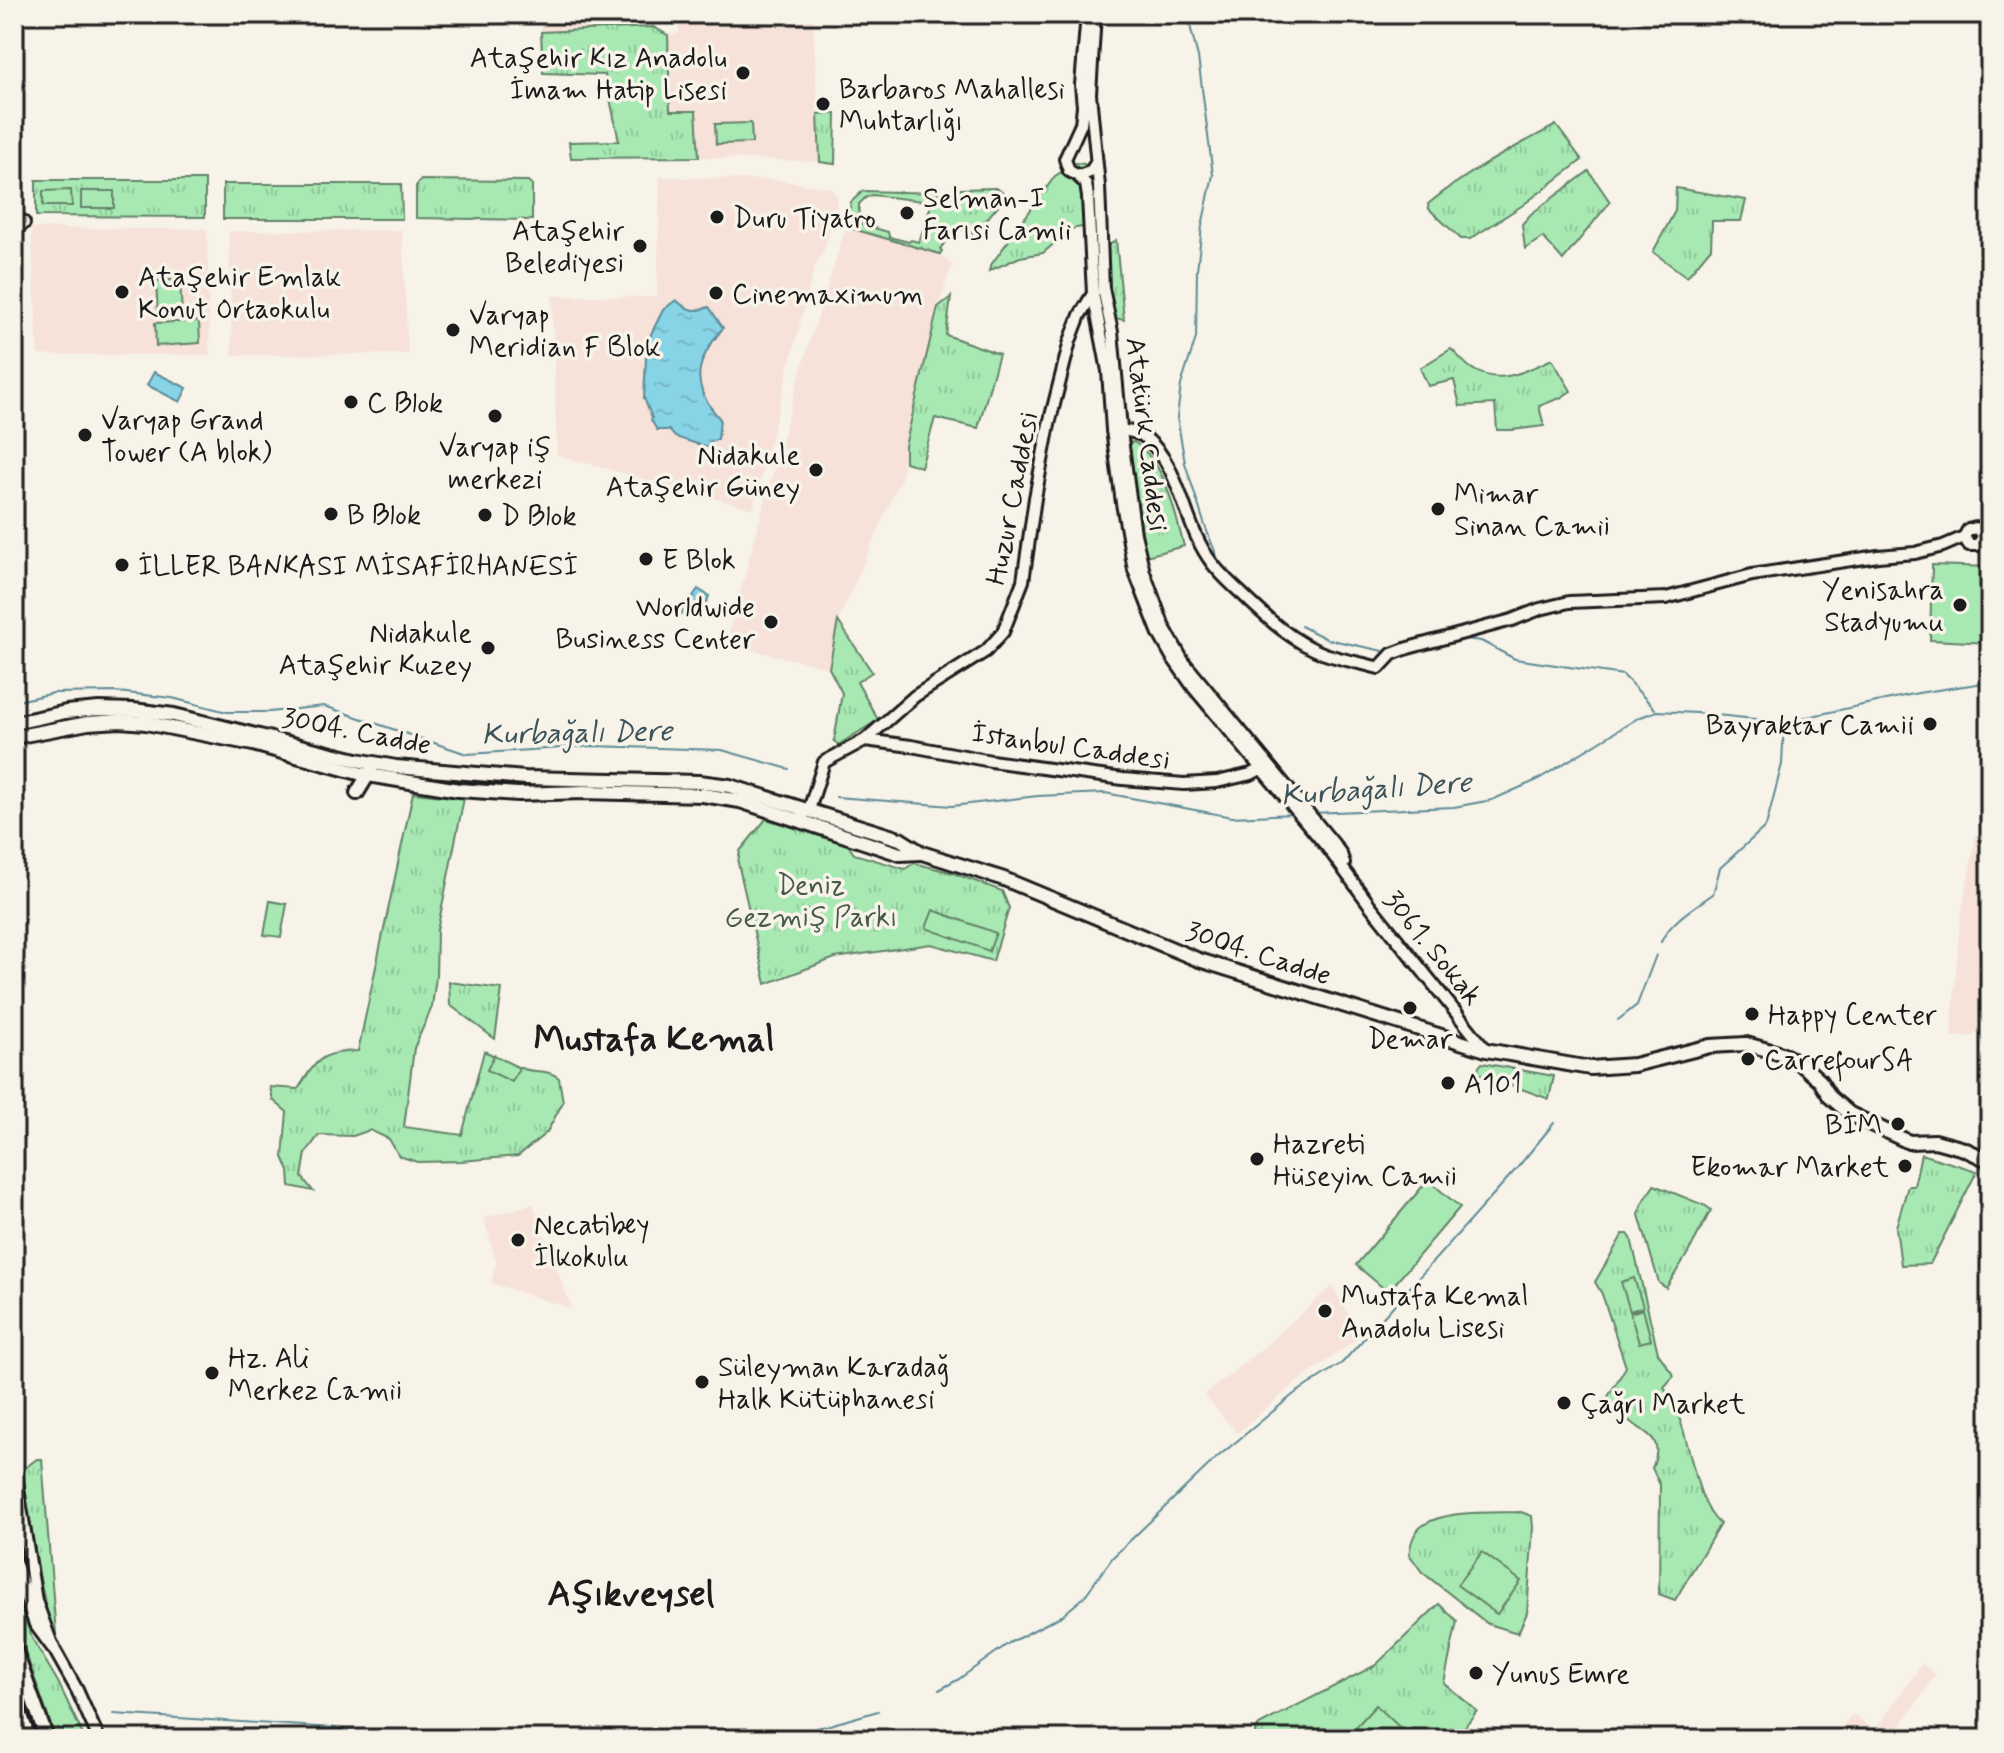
<svg xmlns="http://www.w3.org/2000/svg" width="2004" height="1753" viewBox="0 0 2004 1753" font-family="Mynerve,sans-serif">
  <style>
    .built { fill: #f6e2d9 }
    .grass { fill: url(#grass-tufts); stroke: #628268; stroke-width: 2; fill-rule: evenodd }
    .pitch { fill: #a8e9b3; stroke: #628268; stroke-width: 2 }
    .water { fill: url(#water-ripples); stroke: #5c8a95; stroke-width: 2 }
    .lines { fill: none; stroke-linecap: round; stroke-linejoin: round }
    .stream { stroke: #5c8a95; stroke-width: 2 }
    .secondary-casing { stroke: #1c1c1c; stroke-width: 16 }
    .primary-casing { stroke: #1c1c1c; stroke-width: 18 }
    .trunk-casing { stroke: #1c1c1c; stroke-width: 18 }
    .secondary { stroke: #f7f3e8; stroke-width: 10 }
    .primary { stroke: #f7f3e8; stroke-width: 12 }
    .trunk { stroke: #f7f3e8; stroke-width: 12 }
    .poi-dot { fill: #1c1c1c; stroke: #f7f3e8; stroke-width: 3 }
    .labels { text-anchor: middle; stroke-width: 7; stroke-linejoin: round; paint-order: stroke }
    .poi-label { font-size: 28px; fill: #1c1c1c; stroke: #f7f3e8; text-anchor: start }
    .street-label { font-size: 28px; fill: #1c1c1c; stroke: #f7f3e8 }
    .park-label { font-size: 28px; fill: #465a49; stroke: #f7f3e8 }
    .water-label { font-size: 30px; font-style: italic; fill: #3c5359; stroke: #f7f3e8 }
    .district-label { font-size: 36px; font-weight: bold; fill: #1c1c1c; stroke: #f7f3e8 }
  </style>
  <defs>
    <pattern id="grass-tufts" width="24" height="20" patternUnits="userSpaceOnUse" patternTransform="scale(2)"><rect width="24" height="20" fill="#a8e9b3"/><path d="M3 7l-1-3M5 7V3M7 7l1-3M15 17l-1-3M17 17v-4M19 17l1-3" fill="none" stroke="#90c799"/></pattern>
    <pattern id="water-ripples" width="26" height="14" patternUnits="userSpaceOnUse" patternTransform="scale(2)"><rect width="26" height="14" fill="#87d4e6"/><path d="M2 4q2-2 4 0t4 0M15 11q2-2 4 0t4 0" fill="none" stroke="#74b5c5"/></pattern>
  </defs>
  <rect width="100%" height="100%" fill="#f7f3e8"/>
  <filter id="ink" filterUnits="userSpaceOnUse"><feTurbulence type="fractalNoise" baseFrequency=".0125" numOctaves="2"/><feDisplacementMap in="SourceGraphic" scale="16" xChannelSelector="R" yChannelSelector="G"/><feConvolveMatrix kernelMatrix="1 2 1 2 8 2 1 2 1" color-interpolation-filters="sRGB"/></filter>
  <g filter="url(#ink)">
    <!-- built -->
    <g class="built">
      <path d="M 541,14 L 634,14 L 634,28 L 541,32 Z"/>
      <path d="M 679,14 L 813,14 L 820,162 L 699,157 L 696,111 L 670,112 L 668,35 L 679,34 Z"/>
      <path d="M 660,177 L 778,180 L 831,188 L 838,198 L 825,247 L 814,269 L 753,509 L 557,455 L 552,296 L 657,297 Z"/>
      <path d="M 846,227 L 940,254 L 952,264 L 938,308 L 905,446 L 902,476 L 838,621 L 829,668 L 726,644 L 800,373 Z"/>
      <path d="M 31,228 L 207,229 L 210,355 L 38,355 Z"/>
      <path d="M 402,230 L 408,354 L 232,355 L 229,231 Z"/>
      <path d="M 1976,835 L 1990,838 L 1990,1019 L 1973,1036 L 1951,1037 L 1960,920 Z"/>
      <path d="M 533,1204 L 572,1309 L 491,1283 L 496,1262 L 484,1218 Z"/>
      <path d="M 1332,1286 L 1361,1336 L 1296,1383 L 1237,1433 L 1204,1395 L 1265,1346 Z"/>
      <path d="M 1922,1664 L 1936,1674 L 1892,1739 L 1834,1739 L 1852,1714 L 1875,1730 Z"/>
    </g>
    <!-- grass -->
    <g class="grass">
      <path d="M 653,27 L 668,35 L 670,111 L 696,111 L 699,157 L 571,158 L 569,142 L 619,141 L 605,75 L 543,73 L 541,32 Z"/>
      <path d="M 836,113 L 835,164 L 820,162 L 818,114 Z"/>
      <path d="M 1556,125 L 1582,160 L 1523,205 L 1470,239 L 1461,239 L 1429,209 L 1428,204 C 1467,172 1511,149 1556,125 Z"/>
      <path d="M 1076,163 L 1084,164 L 1090,170 L 1088,226 L 1071,229 L 1043,253 L 1020,257 L 989,271 L 991,265 L 1055,176 Z"/>
      <path d="M 1589,171 L 1610,202 L 1563,260 L 1543,237 L 1525,249 L 1522,224 L 1531,214 Z"/>
      <path d="M 36,180 L 205,180 L 205,217 L 36,216 Z"/>
      <path d="M 421,180 L 528,181 L 532,185 L 532,220 L 416,218 L 416,186 Z"/>
      <path d="M 223,184 L 401,184 L 402,219 L 223,219 Z"/>
      <path d="M 995,188 L 1003,192 L 1004,198 L 975,234 L 963,229 L 953,232 L 940,249 L 942,251 L 940,254 L 846,227 L 851,202 L 863,191 L 940,193 L 941,197 L 955,197 L 960,189 ZM 872,195 L 932,202 L 919,242 L 911,240 L 909,242 L 889,237 L 888,232 L 854,222 L 859,213 L 859,204 L 865,198 Z"/>
      <path d="M 1676,188 L 1746,200 L 1741,221 L 1712,221 L 1711,248 L 1687,277 L 1653,252 L 1675,211 Z"/>
      <path d="M 1116,240 L 1124,320 L 1111,317 L 1105,288 L 1105,248 Z"/>
      <path d="M 951,297 L 946,335 L 999,354 L 978,428 L 935,418 L 921,467 L 905,462 L 905,446 L 938,307 Z"/>
      <path d="M 1451,349 C 1458,355 1466,366 1474,370 C 1501,386 1528,370 1552,359 L 1571,391 L 1560,398 L 1539,406 L 1544,426 L 1512,430 L 1497,430 L 1495,404 L 1460,406 L 1454,380 L 1428,386 L 1420,368 Z"/>
      <path d="M 1134,442 C 1167,464 1174,511 1184,546 L 1146,556 L 1126,443 Z"/>
      <path d="M 838,621 L 872,672 L 857,682 L 878,720 L 838,745 L 834,741 L 842,693 L 829,668 Z"/>
      <path d="M 413,793 L 464,798 L 437,931 L 436,977 L 432,1007 L 414,1048 L 404,1127 L 462,1135 L 484,1051 C 496,1056 508,1064 521,1068 C 536,1074 546,1068 559,1078 L 563,1102 L 547,1132 L 518,1156 L 461,1161 L 417,1162 L 399,1156 L 389,1139 L 370,1130 L 353,1136 L 319,1135 L 306,1153 L 302,1177 L 313,1191 L 290,1186 L 289,1171 L 283,1157 L 287,1112 L 273,1100 L 270,1087 L 298,1089 C 317,1059 321,1052 358,1051 Z"/>
      <path d="M 766,819 L 848,845 L 854,854 L 905,869 L 914,863 L 953,873 L 1002,891 L 1009,908 L 993,961 L 931,944 L 835,958 L 766,984 L 738,863 L 740,851 Z"/>
      <path d="M 449,982 L 502,989 L 495,1039 L 450,1005 Z"/>
      <path d="M 1482,1063 L 1554,1076 L 1549,1099 L 1475,1072 Z"/>
      <path d="M 1921,1154 L 1977,1171 L 1930,1264 L 1901,1265 L 1896,1227 L 1908,1186 L 1914,1186 Z"/>
      <path d="M 1654,1185 L 1706,1206 L 1711,1210 L 1688,1253 L 1666,1288 L 1659,1283 L 1639,1215 L 1641,1206 Z"/>
      <path d="M 1623,1234 L 1628,1234 L 1631,1238 L 1658,1353 L 1674,1376 L 1664,1387 C 1669,1398 1676,1409 1680,1420 C 1691,1449 1697,1505 1720,1524 L 1675,1600 L 1659,1594 L 1660,1485 L 1652,1468 C 1656,1459 1660,1447 1652,1438 C 1644,1429 1614,1412 1603,1405 L 1626,1367 L 1602,1294 L 1595,1282 Z"/>
      <path d="M 37,1459 L 42,1459 L 56,1634 L 50,1625 L 33,1548 L 22,1470 Z"/>
      <path d="M 1521,1512 L 1532,1516 L 1533,1528 L 1527,1613 L 1518,1633 L 1488,1624 L 1422,1572 L 1409,1554 C 1411,1543 1413,1533 1422,1526 C 1445,1509 1493,1513 1521,1512 Z"/>
      <path d="M 14,1589 L 32,1638 L 58,1682 L 85,1739 L 56,1739 L 26,1654 L 14,1614 Z"/>
      <path d="M 1439,1604 L 1457,1621 L 1444,1683 L 1477,1711 L 1455,1739 L 1255,1739 L 1255,1731 L 1259,1725 L 1376,1665 Z"/>
    </g>
    <!-- pitch -->
    <g class="pitch">
      <path d="M 751,123 L 752,143 L 716,144 L 715,124 Z"/>
      <path d="M 71,190 L 72,206 L 43,206 L 43,191 Z"/>
      <rect x="81" y="191" width="33" height="17"/>
      <path d="M 180,279 L 182,314 L 158,315 L 156,281 Z"/>
      <path d="M 199,321 L 200,343 L 156,346 L 155,323 Z"/>
      <path d="M 1932,565 L 1990,567 L 1990,643 L 1930,640 Z"/>
      <path d="M 270,901 L 287,904 L 281,937 L 264,935 Z"/>
      <path d="M 933,910 L 996,933 L 989,951 L 926,928 Z"/>
      <path d="M 494,1055 L 519,1068 L 512,1082 L 487,1070 Z"/>
      <path d="M 1428,1180 L 1460,1207 L 1388,1292 L 1356,1265 Z"/>
      <path d="M 1634,1278 L 1643,1307 L 1630,1311 L 1621,1282 Z"/>
      <path d="M 1643,1309 L 1651,1340 L 1639,1343 L 1630,1313 Z"/>
      <path d="M 1482,1552 L 1521,1581 L 1497,1614 L 1457,1585 Z"/>
      <path d="M 1376,1705 L 1412,1739 L 1345,1739 Z"/>
    </g>
    <!-- water -->
    <g class="water">
      <path d="M 676,300 C 687,310 695,313 709,307 L 723,328 C 695,362 689,384 720,419 L 718,439 L 711,442 L 707,447 L 675,437 L 669,430 L 657,430 L 651,420 L 652,418 L 644,398 L 646,358 L 651,334 L 663,310 Z"/>
      <path d="M 154,372 L 187,388 L 180,402 L 147,385 Z"/>
      <path d="M 698,589 L 709,596 L 702,617 L 680,614 Z"/>
    </g>
    <g class="lines">
      <!-- stream -->
      <g class="stream">
        <path d="M 1187,14 L 1198,57 L 1213,175 L 1202,226 L 1197,270 L 1196,338 L 1181,385 L 1177,417 L 1185,463 L 1205,526 L 1218,559"/>
        <path d="M 1301,626 L 1327,639 L 1383,651"/>
        <path d="M 1408,653 L 1465,639 L 1481,641 L 1515,659 L 1623,675 L 1655,709"/>
        <path d="M 14,702 L 53,693 L 117,692 L 172,698 L 227,712 L 269,712 L 324,706 L 467,754 L 593,746 L 722,750 L 789,769"/>
        <path d="M 836,797 L 952,806 L 1038,796 L 1105,793 L 1232,817 L 1294,814"/>
        <path d="M 1312,813 L 1454,807 L 1492,800 L 1537,780 L 1638,718 L 1657,711 L 1697,713 L 1784,722 L 1918,693 L 1990,682"/>
        <path d="M 1661,942 C 1670,921 1695,907 1713,894 L 1720,868 L 1766,826 L 1782,764 L 1784,722"/>
        <path d="M 1618,1020 L 1637,1005 L 1656,955"/>
        <path d="M 939,1690 L 959,1679 L 1009,1643 L 1063,1615 L 1084,1597 L 1113,1557 L 1214,1460 L 1294,1394 L 1342,1363 L 1518,1167 L 1554,1123"/>
        <path d="M 114,1714 L 334,1728 L 405,1739"/>
        <path d="M 764,1739 L 826,1726 L 878,1711"/>
      </g>
      <!-- secondary casing -->
      <g class="secondary-casing">
        <g id="secondary">
          <path d="M 1087,14 L 1081,85 L 1083,106 L 1081,124 L 1065,159 L 1069,171 L 1079,176 L 1090,172 L 1096,163"/>
          <path d="M 1095,14 L 1090,94 L 1099,186 L 1103,288 L 1112,332 L 1122,439 L 1135,534 L 1144,572 L 1164,627 L 1183,661 L 1333,843 L 1341,854 L 1344,863"/>
          <path d="M 14,109 L 14,122"/>
          <path d="M 1077,175 L 1086,184 L 1088,197 L 1093,293 L 1108,371 L 1112,430 L 1122,503 L 1134,570 L 1159,634 L 1172,657 L 1193,687 L 1327,847 L 1369,904 L 1486,1050"/>
          <path d="M 1112,430 C 1124,430 1138,431 1147,439 C 1183,470 1183,526 1212,563 C 1220,574 1231,584 1242,594 C 1267,618 1292,642 1325,654 C 1343,660 1361,663 1379,668 L 1392,654 L 1408,648 L 1512,620 L 1540,609 L 1569,602 L 1666,598 L 1752,575 L 1878,556 L 1915,553 L 1943,546 L 1964,537"/>
          <path d="M 1964,537 L 1968,530 L 1976,528 L 1982,533 L 1983,537 L 1990,540"/>
          <path d="M 1964,537 L 1969,545 L 1978,545 L 1983,537"/>
          <path d="M 865,740 L 911,746 L 991,761 L 1123,779 L 1184,784 L 1217,782 L 1251,774 L 1268,765"/>
          <path d="M 802,815 L 809,810 L 824,762 L 865,740 L 915,696 L 986,651 L 1003,632 L 1023,581 L 1035,498 L 1049,424 L 1070,341 L 1080,315 L 1094,292"/>
          <path d="M 14,1463 L 36,1601 L 53,1647 L 77,1690 L 99,1739"/>
        </g>
      </g>
      <!-- primary casing -->
      <g class="primary-casing">
        <g id="primary">
          <path d="M 14,723 L 66,712 L 99,709 L 133,710 L 174,715 L 357,760 L 396,767 L 525,778 L 699,782 L 730,786 L 900,839 L 922,853 L 1004,879 L 1199,960 L 1486,1050 L 1590,1068 L 1634,1065 L 1710,1046 L 1746,1044 L 1782,1054 L 1800,1063 L 1820,1081 L 1830,1097 L 1850,1114 L 1909,1142 L 1935,1141 L 1964,1149 L 1990,1161"/>
          <path d="M 14,737 L 88,723 L 120,721 L 146,723 L 253,744 L 362,774 L 459,790 L 518,794 L 583,792 L 703,795 L 740,801 L 900,854 L 921,853"/>
          <path d="M 357,793 L 371,770"/>
        </g>
      </g>
      <!-- trunk casing -->
      <g class="trunk-casing">
        <g id="trunk">
          <path d="M 14,216 L 23,223"/>
          <path d="M 14,1562 L 36,1624 L 53,1647"/>
          <path d="M 14,1647 L 47,1739"/>
          <path d="M 14,1695 L 29,1739"/>
        </g>
      </g>
      <!-- secondary -->
      <use href="#secondary" class="secondary"/>
      <!-- primary -->
      <use href="#primary" class="primary"/>
      <!-- trunk -->
      <use href="#trunk" class="trunk"/>
    </g>
  </g>
  <!-- markers -->
  <g class="poi-dot">
    <circle cx="743" cy="73" r="8"/>
    <circle cx="823" cy="104" r="8"/>
    <circle cx="907" cy="213" r="8"/>
    <circle cx="717" cy="217" r="8"/>
    <circle cx="640" cy="246" r="8"/>
    <circle cx="122" cy="292" r="8"/>
    <circle cx="716" cy="293" r="8"/>
    <circle cx="453" cy="330" r="8"/>
    <circle cx="351" cy="402" r="8"/>
    <circle cx="495" cy="416" r="8"/>
    <circle cx="85" cy="435" r="8"/>
    <circle cx="816" cy="470" r="8"/>
    <circle cx="1438" cy="509" r="8"/>
    <circle cx="331" cy="514" r="8"/>
    <circle cx="485" cy="515" r="8"/>
    <circle cx="646" cy="559" r="8"/>
    <circle cx="122" cy="565" r="8"/>
    <circle cx="1960" cy="605" r="8"/>
    <circle cx="771" cy="622" r="8"/>
    <circle cx="488" cy="648" r="8"/>
    <circle cx="1930" cy="724" r="8"/>
    <circle cx="1410" cy="1008" r="8"/>
    <circle cx="1752" cy="1014" r="8"/>
    <circle cx="1748" cy="1059" r="8"/>
    <circle cx="1448" cy="1083" r="8"/>
    <circle cx="1898" cy="1124" r="8"/>
    <circle cx="1257" cy="1159" r="8"/>
    <circle cx="1905" cy="1166" r="8"/>
    <circle cx="518" cy="1240" r="8"/>
    <circle cx="1325" cy="1311" r="8"/>
    <circle cx="212" cy="1373" r="8"/>
    <circle cx="702" cy="1382" r="8"/>
    <circle cx="1564" cy="1403" r="8"/>
    <circle cx="1476" cy="1673" r="8"/>
  </g>
  <g class="labels">
    <!-- poi labels -->
    <g class="poi-label">
      <text x="727" y="67" text-anchor="end">Ataşehir Kız Anadolu<tspan x="727" dy="32">İmam Hatip Lisesi</tspan></text>
      <text x="839" y="98">Barbaros Mahallesi<tspan x="839" dy="32">Muhtarlığı</tspan></text>
      <text x="923" y="207">Selman-I<tspan x="923" dy="32">Farısi Camii</tspan></text>
      <text x="733" y="227">Duru Tiyatro</text>
      <text x="624" y="240" text-anchor="end">Ataşehir<tspan x="624" dy="32">Belediyesi</tspan></text>
      <text x="138" y="286">Ataşehir Emlak<tspan x="138" dy="32">Konut Ortaokulu</tspan></text>
      <text x="732" y="303">Cinemaximum</text>
      <text x="469" y="324">Varyap<tspan x="469" dy="32">Meridian F Blok</tspan></text>
      <text x="367" y="412">C Blok</text>
      <text x="101" y="429">Varyap Grand<tspan x="101" dy="32">Tower (A blok)</tspan></text>
      <text x="495" y="456" text-anchor="middle">Varyap iş<tspan x="495" dy="32">merkezi</tspan></text>
      <text x="800" y="464" text-anchor="end">Nidakule<tspan x="800" dy="32">Ataşehir Güney</tspan></text>
      <text x="1454" y="503">Mimar<tspan x="1454" dy="32">Sinan Camii</tspan></text>
      <text x="347" y="524">B Blok</text>
      <text x="501" y="525">D Blok</text>
      <text x="662" y="569">E Blok</text>
      <text x="138" y="575">İLLER BANKASI MİSAFİRHANESİ</text>
      <text x="1944" y="599" text-anchor="end">Yenisahra<tspan x="1944" dy="32">Stadyumu</tspan></text>
      <text x="755" y="616" text-anchor="end">Worldwide<tspan x="755" dy="32">Business Center</tspan></text>
      <text x="472" y="642" text-anchor="end">Nidakule<tspan x="472" dy="32">Ataşehir Kuzey</tspan></text>
      <text x="1914" y="734" text-anchor="end">Bayraktar Camii</text>
      <text x="1768" y="1024">Happy Center</text>
      <text x="1410" y="1048" text-anchor="middle">Demar</text>
      <text x="1764" y="1069">CarrefourSA</text>
      <text x="1464" y="1093">A101</text>
      <text x="1882" y="1134" text-anchor="end">BİM</text>
      <text x="1273" y="1153">Hazreti<tspan x="1273" dy="32">Hüseyin Camii</tspan></text>
      <text x="1889" y="1176" text-anchor="end">Ekomar Market</text>
      <text x="534" y="1234">Necatibey<tspan x="534" dy="32">İlkokulu</tspan></text>
      <text x="1341" y="1305">Mustafa Kemal<tspan x="1341" dy="32">Anadolu Lisesi</tspan></text>
      <text x="228" y="1367">Hz. Ali<tspan x="228" dy="32">Merkez Camii</tspan></text>
      <text x="718" y="1376">Süleyman Karadağ<tspan x="718" dy="32">Halk Kütüphanesi</tspan></text>
      <text x="1580" y="1413">Çağrı Market</text>
      <text x="1492" y="1683">Yunus Emre</text>
    </g>
    <!-- street labels -->
    <g class="street-label">
      <text transform="translate(1148 434) rotate(83)" y="10">Atatürk Caddesi</text>
      <text transform="translate(1011 498) rotate(-79)" y="10">Huzur Caddesi</text>
      <text transform="translate(357 730) rotate(11)" y="10">3004. Cadde</text>
      <text transform="translate(1071 745) rotate(8)" y="10">İstanbul Caddesi</text>
      <text transform="translate(1434 947) rotate(51)" y="10">3061. Sokak</text>
      <text transform="translate(1259 952) rotate(18)" y="10">3004. Cadde</text>
    </g>
    <!-- park labels -->
    <g class="park-label">
      <text x="811" y="894">Deniz<tspan x="811" dy="32">Gezmiş Parkı</tspan></text>
    </g>
    <!-- water labels -->
    <g class="water-label">
      <text transform="translate(577 732) rotate(-1)" y="10">Kurbağalı Dere</text>
      <text transform="translate(1376 788) rotate(-4)" y="10">Kurbağalı Dere</text>
    </g>
    <!-- district labels -->
    <g class="district-label">
      <text x="654" y="1050">Mustafa Kemal</text>
      <text x="631" y="1605">Aşıkveysel</text>
    </g>
  </g>
  <!-- margin -->
  <rect width="2004" height="1753" fill="none" stroke="#f7f3e8" stroke-width="48"/>
  <rect x="24" y="24" width="1956" height="1705" fill="none" stroke="#1c1c1c" stroke-width="3" filter="url(#ink)"/>
</svg>
